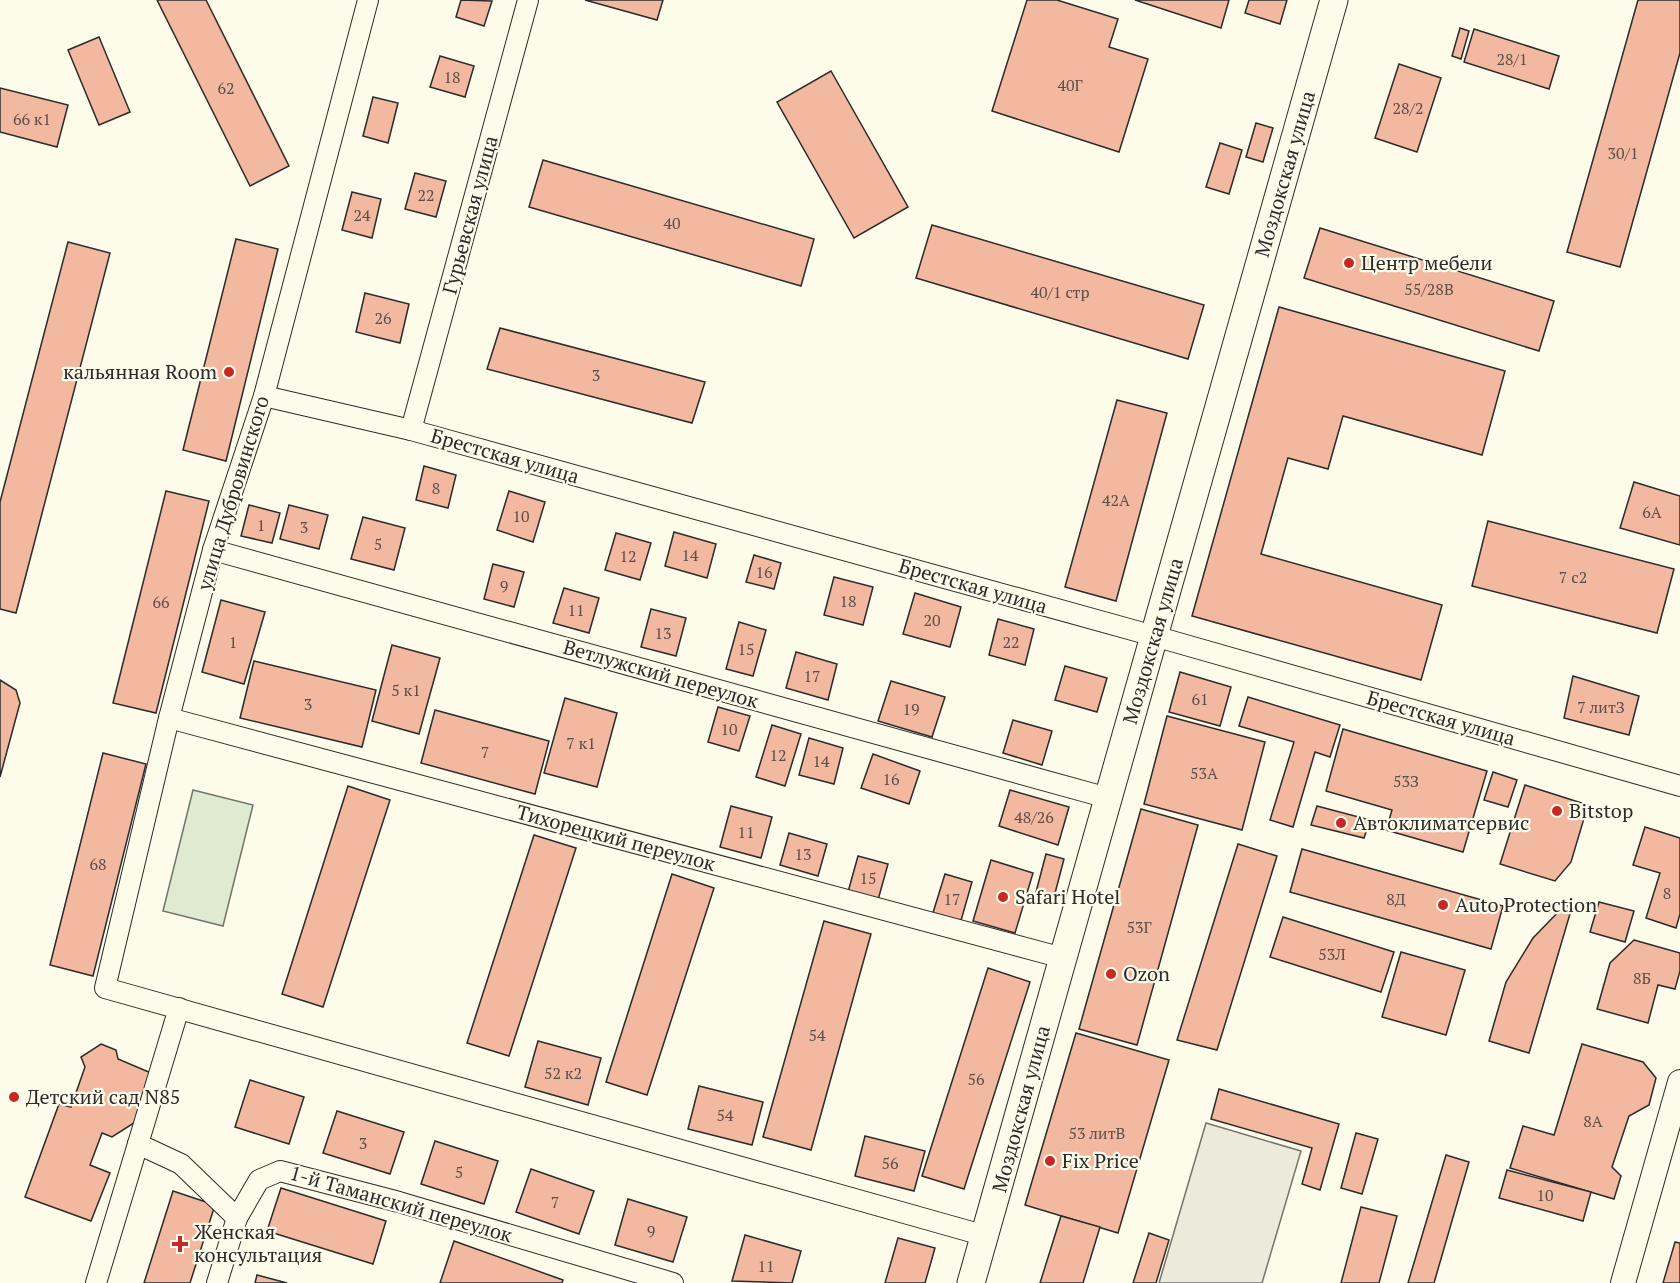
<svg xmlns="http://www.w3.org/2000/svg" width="1680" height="1283" viewBox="0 0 1680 1283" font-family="'PT Serif',serif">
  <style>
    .green { fill: #deebd1; stroke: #74746e; stroke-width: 1.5 }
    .parking { fill: #eceadb; stroke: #74746e; stroke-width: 1.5 }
    .building { fill: #f2b8a0; stroke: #2b2b2b; stroke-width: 1.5 }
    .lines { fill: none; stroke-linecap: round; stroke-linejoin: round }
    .minor-casing { stroke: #2b2b2b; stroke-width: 22 }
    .tertiary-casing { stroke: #2b2b2b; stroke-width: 26 }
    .secondary-casing { stroke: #2b2b2b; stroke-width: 29 }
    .minor { stroke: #fdfbea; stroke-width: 20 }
    .tertiary { stroke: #fdfbea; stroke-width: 24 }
    .secondary { stroke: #fdfbea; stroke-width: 27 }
    .poi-dot { fill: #c62828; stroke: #fdfbea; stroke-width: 2 }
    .labels { text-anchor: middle; stroke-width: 4.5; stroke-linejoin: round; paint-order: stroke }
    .number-label { font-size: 16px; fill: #5d4e48 }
    .street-label { font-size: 20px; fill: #2b2b2b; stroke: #fdfbea }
    .poi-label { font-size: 20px; fill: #2b2b2b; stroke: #fdfbea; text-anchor: start }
  </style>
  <rect width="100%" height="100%" fill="#fdfbea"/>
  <!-- green -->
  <path class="green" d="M 193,790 L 253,805 L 223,926 L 163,911 Z"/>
  <!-- parking -->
  <path class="parking" d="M 1206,1123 L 1301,1151 L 1262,1283 L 1159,1283 Z"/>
  <!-- building -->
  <g class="building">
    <path d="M 157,0 L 206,0 L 289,166 L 250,186 Z"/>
    <path d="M 461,0 L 492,1 L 484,26 L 456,17 Z"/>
    <path d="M 585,0 L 663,0 L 657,20 Z"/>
    <path d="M 1027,0 L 1057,0 L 1118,19 L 1109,47 L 1148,59 L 1119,152 L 992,111 Z"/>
    <path d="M 1135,0 L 1229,0 L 1221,28 Z"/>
    <path d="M 1249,0 L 1287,0 L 1280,24 L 1245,13 Z"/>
    <path d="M 1638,0 L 1680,0 L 1680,53 L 1620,267 L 1567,252 Z"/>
    <path d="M 1460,28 L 1469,31 L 1461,59 L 1452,56 Z"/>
    <path d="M 1474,29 L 1559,56 L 1549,89 L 1464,62 Z"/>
    <path d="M 99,37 L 130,112 L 99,125 L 68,50 Z"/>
    <path d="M 440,56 L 474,66 L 465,97 L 430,87 Z"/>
    <path d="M 1399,64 L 1441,78 L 1417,152 L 1375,138 Z"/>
    <path d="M 831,71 L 908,207 L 854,238 L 777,102 Z"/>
    <path d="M 0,88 L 68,105 L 57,147 L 0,132 Z"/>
    <path d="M 373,97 L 398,103 L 388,143 L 363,136 Z"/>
    <path d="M 1256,123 L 1273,128 L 1263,162 L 1246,157 Z"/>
    <path d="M 1220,143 L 1242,150 L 1229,194 L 1206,187 Z"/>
    <path d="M 543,160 L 814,239 L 801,286 L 529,207 Z"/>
    <path d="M 415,173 L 446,181 L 436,217 L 405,209 Z"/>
    <path d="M 352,192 L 381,199 L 372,238 L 342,230 Z"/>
    <path d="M 932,225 L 1204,305 L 1188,359 L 916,278 Z"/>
    <path d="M 1320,228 L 1554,301 L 1539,351 L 1304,278 Z"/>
    <path d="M 236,239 L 278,249 L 226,461 L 183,450 Z"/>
    <path d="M 68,242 L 110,253 L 16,613 L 0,609 L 0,502 Z"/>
    <path d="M 365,293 L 409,304 L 400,343 L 356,332 Z"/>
    <path d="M 1279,307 L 1505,371 L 1482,455 L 1343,416 L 1328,469 L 1288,458 L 1261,554 L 1442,605 L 1421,680 L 1192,616 Z"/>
    <path d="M 500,328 L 705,382 L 692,423 L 487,369 Z"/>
    <path d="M 1117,400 L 1167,413 L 1116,601 L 1065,587 Z"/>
    <path d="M 424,466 L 456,475 L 448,508 L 416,500 Z"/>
    <path d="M 1634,482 L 1680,496 L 1680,545 L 1620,528 Z"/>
    <path d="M 166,491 L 209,501 L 156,713 L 113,703 Z"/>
    <path d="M 509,491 L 545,502 L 533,542 L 497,530 Z"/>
    <path d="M 249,505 L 280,513 L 272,543 L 241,536 Z"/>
    <path d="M 289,505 L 328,515 L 319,549 L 280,539 Z"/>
    <path d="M 363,517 L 405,528 L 394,570 L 351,559 Z"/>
    <path d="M 1488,521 L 1674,569 L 1657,633 L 1472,586 Z"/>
    <path d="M 674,532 L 716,544 L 707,578 L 665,566 Z"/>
    <path d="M 616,533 L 651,543 L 640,580 L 605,570 Z"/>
    <path d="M 754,555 L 781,563 L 774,589 L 746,582 Z"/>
    <path d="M 493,564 L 524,572 L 514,607 L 484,599 Z"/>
    <path d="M 834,577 L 873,587 L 863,625 L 824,615 Z"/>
    <path d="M 564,588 L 599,598 L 589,633 L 553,623 Z"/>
    <path d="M 915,593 L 961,607 L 950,647 L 903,634 Z"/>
    <path d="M 221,600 L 265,612 L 244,684 L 202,672 Z"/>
    <path d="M 651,609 L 686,618 L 676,656 L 641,647 Z"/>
    <path d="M 998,619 L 1034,629 L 1025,665 L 989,655 Z"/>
    <path d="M 739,622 L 766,630 L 753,676 L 726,669 Z"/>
    <path d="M 392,645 L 440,658 L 419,734 L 372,721 Z"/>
    <path d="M 796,652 L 837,664 L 828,700 L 786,688 Z"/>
    <path d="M 254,661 L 376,690 L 362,747 L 240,718 Z"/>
    <path d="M 1065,666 L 1107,678 L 1097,712 L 1055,700 Z"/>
    <path d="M 1180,672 L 1231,687 L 1220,726 L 1169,712 Z"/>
    <path d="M 1573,676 L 1639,696 L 1629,735 L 1564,718 Z"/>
    <path d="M 0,680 L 16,690 L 20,703 L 0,777 Z"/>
    <path d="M 891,681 L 945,697 L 932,737 L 878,721 Z"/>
    <path d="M 1248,697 L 1340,725 L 1330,757 L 1315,752 L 1293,827 L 1270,820 L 1294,742 L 1239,726 Z"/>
    <path d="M 565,698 L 617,713 L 597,787 L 544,773 Z"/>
    <path d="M 718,707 L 750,716 L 739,751 L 708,742 Z"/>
    <path d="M 435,710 L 549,741 L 535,794 L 421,763 Z"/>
    <path d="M 1167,716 L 1265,742 L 1242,830 L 1144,804 Z"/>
    <path d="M 1013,720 L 1052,731 L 1042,765 L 1003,753 Z"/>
    <path d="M 772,725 L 801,734 L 785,786 L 756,777 Z"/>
    <path d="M 1343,729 L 1487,771 L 1463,852 L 1386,830 L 1392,810 L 1326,791 Z"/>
    <path d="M 809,738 L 843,748 L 834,784 L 799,775 Z"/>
    <path d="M 103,753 L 146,764 L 93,976 L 50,965 Z"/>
    <path d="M 873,754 L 920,771 L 909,804 L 861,788 Z"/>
    <path d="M 1493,772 L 1517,780 L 1508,807 L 1484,800 Z"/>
    <path d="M 1525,785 L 1588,805 L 1571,862 L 1555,881 L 1500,864 Z"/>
    <path d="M 348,786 L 390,800 L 323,1007 L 282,994 Z"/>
    <path d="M 1010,790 L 1069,807 L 1058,845 L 999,826 Z"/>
    <path d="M 731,806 L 772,817 L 761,858 L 720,847 Z"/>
    <path d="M 1317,806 L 1370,820 L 1364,838 L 1311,825 Z"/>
    <path d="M 1141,809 L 1198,825 L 1137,1045 L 1079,1029 Z"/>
    <path d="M 1645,827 L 1680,838 L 1680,914 L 1676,928 L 1646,918 L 1660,873 L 1633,865 Z"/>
    <path d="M 789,833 L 827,844 L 818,876 L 780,865 Z"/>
    <path d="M 534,835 L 576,848 L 509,1056 L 467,1043 Z"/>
    <path d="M 1238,844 L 1277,856 L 1217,1050 L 1177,1040 Z"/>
    <path d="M 1302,849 L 1503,906 L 1491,949 L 1290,892 Z"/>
    <path d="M 1046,854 L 1064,859 L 1054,897 L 1036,892 Z"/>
    <path d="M 858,856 L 888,864 L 878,900 L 848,892 Z"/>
    <path d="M 991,860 L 1033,873 L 1015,933 L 973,921 Z"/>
    <path d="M 672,874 L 714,888 L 647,1095 L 606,1082 Z"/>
    <path d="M 945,874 L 972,882 L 960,924 L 932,916 Z"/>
    <path d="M 1599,902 L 1634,911 L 1625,942 L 1590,932 Z"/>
    <path d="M 1565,905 L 1572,907 L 1529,1053 L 1489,1041 L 1506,982 L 1533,938 Z"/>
    <path d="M 1283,917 L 1394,952 L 1381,992 L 1270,957 Z"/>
    <path d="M 824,921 L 871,934 L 811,1150 L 763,1137 Z"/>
    <path d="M 1634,940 L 1680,953 L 1680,971 L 1675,989 L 1658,985 L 1648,1023 L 1597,1009 L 1610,963 Z"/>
    <path d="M 1401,952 L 1465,970 L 1446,1035 L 1382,1017 Z"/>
    <path d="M 988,968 L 1030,982 L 964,1189 L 922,1176 Z"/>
    <path d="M 1076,1033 L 1169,1060 L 1118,1233 L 1025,1205 Z"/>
    <path d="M 538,1041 L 601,1058 L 588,1105 L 525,1087 Z"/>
    <path d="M 101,1044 L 116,1050 L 118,1059 L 151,1073 L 134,1123 L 112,1137 L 102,1133 L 90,1165 L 110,1173 L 91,1221 L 25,1197 L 59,1104 L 71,1107 L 85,1067 L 81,1057 Z"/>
    <path d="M 1582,1044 L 1643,1062 L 1656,1078 L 1649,1105 L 1629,1116 L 1612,1167 L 1621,1176 L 1614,1199 L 1510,1168 L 1523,1126 L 1554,1135 Z"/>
    <path d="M 250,1080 L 304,1097 L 289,1144 L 235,1127 Z"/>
    <path d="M 699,1086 L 763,1102 L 752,1145 L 688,1129 Z"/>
    <path d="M 1219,1089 L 1339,1124 L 1320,1190 L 1302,1184 L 1312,1148 L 1211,1119 Z"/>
    <path d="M 337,1111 L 404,1132 L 390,1174 L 323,1153 Z"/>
    <path d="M 1356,1133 L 1378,1139 L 1362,1194 L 1341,1188 Z"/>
    <path d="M 865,1136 L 925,1151 L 914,1191 L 855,1176 Z"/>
    <path d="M 435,1141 L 498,1161 L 484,1204 L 421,1184 Z"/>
    <path d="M 1446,1155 L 1469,1162 L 1434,1283 L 1408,1283 Z"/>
    <path d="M 531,1169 L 594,1191 L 579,1234 L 516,1212 Z"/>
    <path d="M 1507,1170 L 1591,1192 L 1583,1221 L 1499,1198 Z"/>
    <path d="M 281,1188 L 386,1221 L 373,1264 L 267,1231 Z"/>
    <path d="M 173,1191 L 215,1205 L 190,1283 L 144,1283 Z"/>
    <path d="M 628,1199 L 687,1217 L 673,1262 L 615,1245 Z"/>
    <path d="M 1361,1207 L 1397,1216 L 1379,1283 L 1341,1283 Z"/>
    <path d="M 1061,1216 L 1100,1227 L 1083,1283 L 1040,1283 Z"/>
    <path d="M 1149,1233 L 1169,1240 L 1156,1283 L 1133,1283 Z"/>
    <path d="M 745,1235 L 801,1251 L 792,1283 L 732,1281 Z"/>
    <path d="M 898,1238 L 935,1248 L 925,1283 L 885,1283 Z"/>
    <path d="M 454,1241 L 563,1280 L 562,1283 L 440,1283 Z"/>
    <path d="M 1675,1242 L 1680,1243 L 1680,1283 L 1663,1283 Z"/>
    <path d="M 257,1275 L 287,1283 L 255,1283 Z"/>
  </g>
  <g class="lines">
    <!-- minor casing -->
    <g class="minor-casing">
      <g id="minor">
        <path d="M 368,0 L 264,396 L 213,550 L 169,718 L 105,988 L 986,1236"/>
        <path d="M 264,396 L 411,430 L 1154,636 L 1680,786"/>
        <path d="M 411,430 L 528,0"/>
        <path d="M 213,550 L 1108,798"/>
        <path d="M 169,718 L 1063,958"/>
        <path d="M 138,1144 L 181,1164 L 237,1218 L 259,1180 L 280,1171 L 399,1202 L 673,1283"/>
        <path d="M 96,1283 L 179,1008"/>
        <path d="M 217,1283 L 237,1218"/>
      </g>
    </g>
    <!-- tertiary casing -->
    <g class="tertiary-casing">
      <path id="tertiary" d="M 1623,1283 L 1680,1082"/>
    </g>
    <!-- secondary casing -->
    <g class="secondary-casing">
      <path id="secondary" d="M 971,1283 L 1334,0"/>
    </g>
    <!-- minor -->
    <use href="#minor" class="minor"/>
    <!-- tertiary -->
    <use href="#tertiary" class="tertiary"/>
    <!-- secondary -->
    <use href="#secondary" class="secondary"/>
  </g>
  <!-- markers -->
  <g class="poi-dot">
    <circle cx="1349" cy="263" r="6"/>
    <circle cx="229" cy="372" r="6"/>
    <circle cx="1557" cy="811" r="6"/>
    <circle cx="1341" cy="823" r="6"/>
    <circle cx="1003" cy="897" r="6"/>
    <circle cx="1443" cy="905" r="6"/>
    <circle cx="1111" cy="974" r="6"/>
    <circle cx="14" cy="1097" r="6"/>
    <circle cx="1050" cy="1161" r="6"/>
    <path d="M177 1235h6v6h6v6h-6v6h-6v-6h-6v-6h6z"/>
  </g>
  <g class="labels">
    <!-- number labels -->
    <g class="number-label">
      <text x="1512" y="65">28/1</text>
      <text x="452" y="83">18</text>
      <text x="1070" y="91">40Г</text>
      <text x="226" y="94">62</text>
      <text x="1408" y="114">28/2</text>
      <text x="32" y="125">66 к1</text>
      <text x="1623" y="159">30/1</text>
      <text x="426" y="201">22</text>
      <text x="362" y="221">24</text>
      <text x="672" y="229">40</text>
      <text x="1429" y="295">55/28В</text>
      <text x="1060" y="298">40/1 стр</text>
      <text x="383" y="324">26</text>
      <text x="596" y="381">3</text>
      <text x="436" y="494">8</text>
      <text x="1116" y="506">42А</text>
      <text x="1652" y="518">6А</text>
      <text x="521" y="522">10</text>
      <text x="261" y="531">1</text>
      <text x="304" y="533">3</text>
      <text x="378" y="550">5</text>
      <text x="690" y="561">14</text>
      <text x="628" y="562">12</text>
      <text x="764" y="578">16</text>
      <text x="1573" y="583">7 с2</text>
      <text x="504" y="592">9</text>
      <text x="848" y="607">18</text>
      <text x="161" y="608">66</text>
      <text x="576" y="616">11</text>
      <text x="932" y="626">20</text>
      <text x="663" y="639">13</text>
      <text x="233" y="648">1</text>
      <text x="1011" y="648">22</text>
      <text x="746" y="655">15</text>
      <text x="812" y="682">17</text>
      <text x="406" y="696">5 к1</text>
      <text x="1200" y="705">61</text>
      <text x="308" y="710">3</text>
      <text x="1601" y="713">7 литЗ</text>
      <text x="911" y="715">19</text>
      <text x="729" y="735">10</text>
      <text x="581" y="749">7 к1</text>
      <text x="485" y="758">7</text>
      <text x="778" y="761">12</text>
      <text x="821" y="767">14</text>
      <text x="1204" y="779">53А</text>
      <text x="891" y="785">16</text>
      <text x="1406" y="787">53З</text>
      <text x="1034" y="823">48/26</text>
      <text x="746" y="838">11</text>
      <text x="803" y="860">13</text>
      <text x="98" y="870">68</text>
      <text x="868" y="884">15</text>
      <text x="1667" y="899">8</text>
      <text x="952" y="905">17</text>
      <text x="1396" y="905">8Д</text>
      <text x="1139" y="933">53Г</text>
      <text x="1332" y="960">53Л</text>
      <text x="1642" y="984">8Б</text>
      <text x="817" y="1041">54</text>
      <text x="563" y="1079">52 к2</text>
      <text x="976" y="1085">56</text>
      <text x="725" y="1121">54</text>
      <text x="1593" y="1127">8А</text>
      <text x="1097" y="1139">53 литВ</text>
      <text x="363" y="1149">3</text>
      <text x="890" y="1169">56</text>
      <text x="459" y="1178">5</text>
      <text x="1545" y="1201">10</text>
      <text x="555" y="1208">7</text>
      <text x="651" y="1237">9</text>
      <text x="766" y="1272">11</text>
    </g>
    <!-- street labels -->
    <g class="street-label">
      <text transform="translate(1285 174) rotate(-74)" y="7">Моздокская улица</text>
      <text transform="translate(470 215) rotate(-75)" y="7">Гурьевская улица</text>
      <text transform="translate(505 456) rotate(16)" y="7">Брестская улица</text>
      <text transform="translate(233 493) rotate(-73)" y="7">улица Дубровинского</text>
      <text transform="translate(973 586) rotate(16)" y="7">Брестская улица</text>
      <text transform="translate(1153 641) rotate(-74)" y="7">Моздокская улица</text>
      <text transform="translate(661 674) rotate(16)" y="7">Ветлужский переулок</text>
      <text transform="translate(1441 718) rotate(16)" y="7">Брестская улица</text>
      <text transform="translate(616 838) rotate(15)" y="7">Тихорецкий переулок</text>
      <text transform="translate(1021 1109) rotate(-75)" y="7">Моздокская улица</text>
      <text transform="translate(401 1204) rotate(16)" y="7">1-й Таманский переулок</text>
    </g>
    <!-- poi labels -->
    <g class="poi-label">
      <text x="1361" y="270">Центр мебели</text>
      <text x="217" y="379" text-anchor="end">кальянная Room</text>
      <text x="1569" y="818">Bitstop</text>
      <text x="1353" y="830">Автоклиматсервис</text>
      <text x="1015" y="904">Safari Hotel</text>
      <text x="1455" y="912">Auto Protection</text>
      <text x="1123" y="981">Ozon</text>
      <text x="26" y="1104">Детский сад N85</text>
      <text x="1062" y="1168">Fix Price</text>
      <text x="194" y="1239">Женская<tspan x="194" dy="23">консультация</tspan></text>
    </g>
  </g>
</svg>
